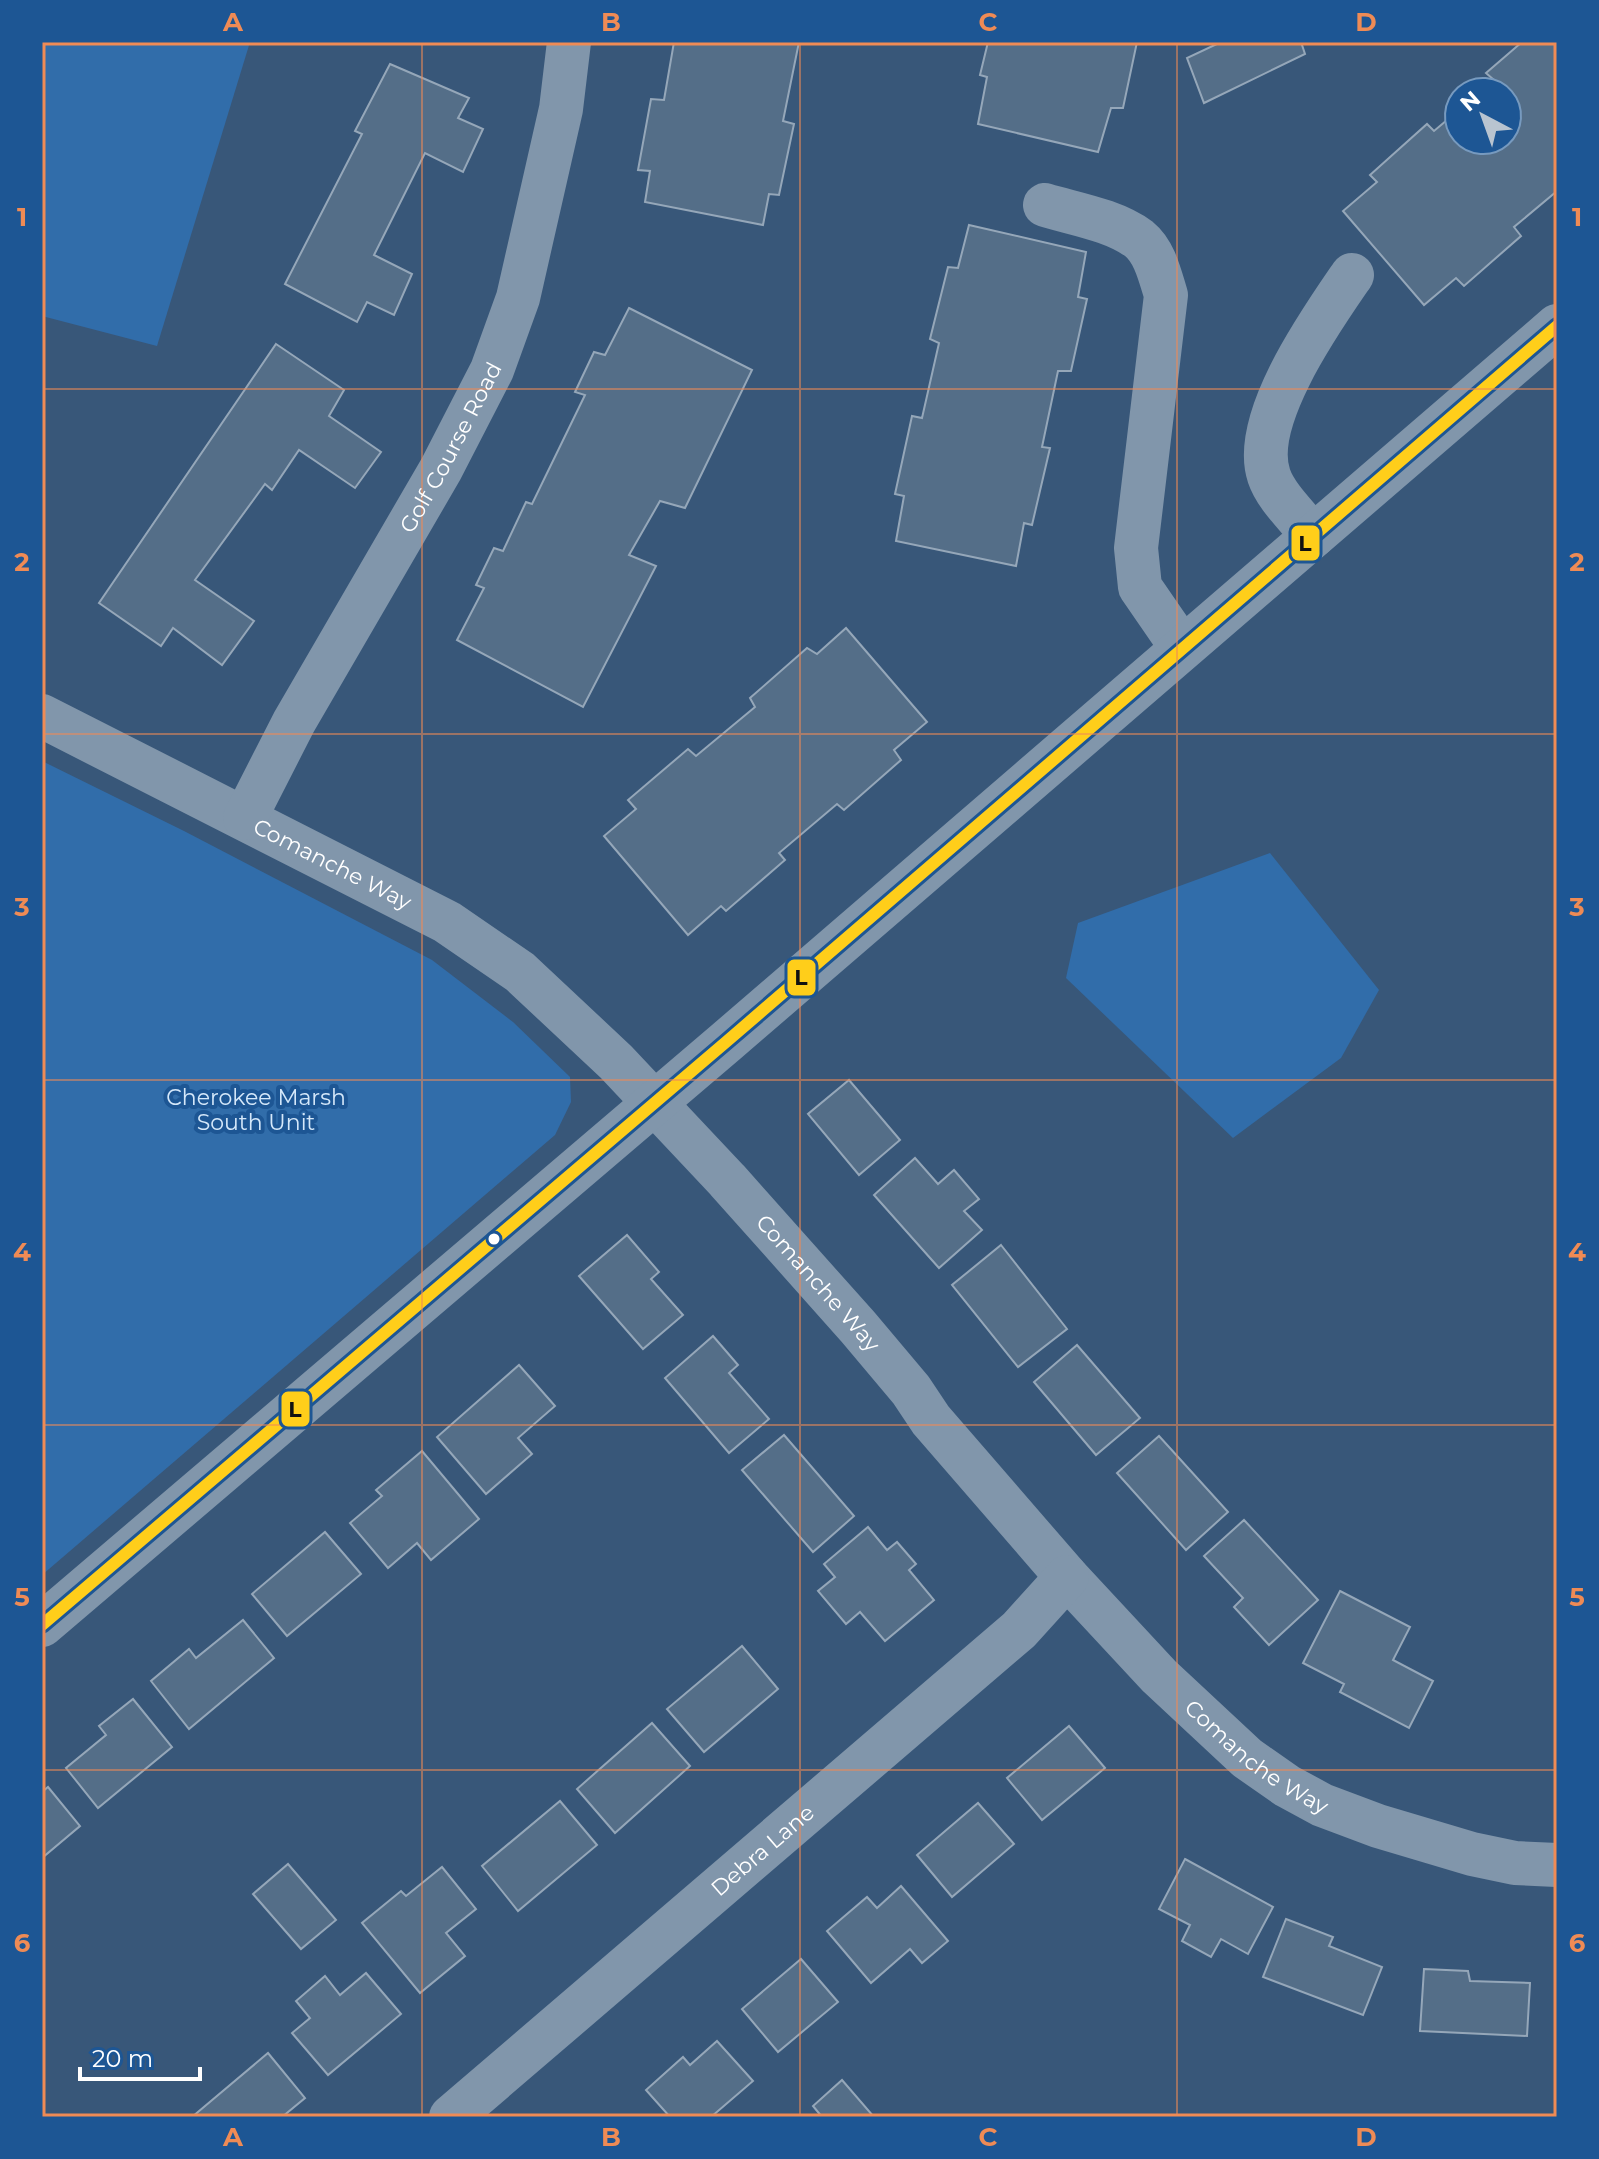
<svg xmlns="http://www.w3.org/2000/svg" width="1599" height="2159" viewBox="0 0 1599 2159" font-family="Montserrat,sans-serif">
  <style>
    .green { fill: #316daa }
    .building { fill: #546e88; stroke: #95a7b9; stroke-width: 2 }
    .lines { fill: none; stroke-linecap: round; stroke-linejoin: round }
    .minor { stroke: #8196ab; stroke-width: 44 }
    .bus-1-casing { stroke: #1d5694; stroke-width: 18 }
    .bus-1 { stroke: #ffce1a; stroke-width: 12 }
    .grid { fill: none; stroke: #ef8b55; stroke-width: 2; stroke-opacity: 0.55 }
    .bus-dot { fill: #fff; stroke: #1d5694; stroke-width: 3 }
    .labels { text-anchor: middle; stroke-width: 8; stroke-linejoin: round; paint-order: stroke }
    .street-label { font-size: 22px; fill: #fff; stroke: #1d5694 }
    .park-label { font-size: 22px; fill: #d5e8fa; stroke: #1d5694 }
    .line-badge { stroke: #1d5694; stroke-width: 3 }
    .pale-badge-label { font-size: 22px; text-anchor: middle; font-weight: bold; fill: #111 }
    .neatline { fill: none; stroke: #ef8b55; stroke-width: 3 }
    .grid-label { font-size: 26px; text-anchor: middle; font-weight: bold; fill: #ef8b55 }
  </style>
  <rect width="100%" height="100%" fill="#385779"/>
  <!-- green -->
  <g class="green">
    <path d="M 42,42 L 250,42 L 157,346 L 42,316 Z"/>
    <path d="M 42,761 L 184,831 L 432,960 L 513,1022 L 570,1077 L 571,1102 L 555,1135 L 42,1575 Z"/>
    <path d="M 1270,853 L 1379,990 L 1341,1058 L 1233,1138 L 1066,978 L 1078,923 Z"/>
  </g>
  <!-- building -->
  <g class="building">
    <path d="M 674,42 L 799,42 L 783,121 L 794,124 L 779,195 L 769,194 L 763,225 L 645,202 L 650,171 L 638,170 L 651,99 L 664,100 Z"/>
    <path d="M 988,42 L 1137,42 L 1123,108 L 1111,108 L 1098,152 L 978,124 L 987,77 L 980,75 Z"/>
    <path d="M 1221,42 L 1301,42 L 1305,54 L 1204,103 L 1187,58 Z"/>
    <path d="M 1522,42 L 1557,42 L 1557,191 L 1514,227 L 1521,236 L 1464,286 L 1456,278 L 1424,305 L 1343,211 L 1377,182 L 1370,175 L 1427,124 L 1434,131 L 1459,110 L 1459,140 L 1507,140 L 1507,92 L 1480,92 L 1494,80 L 1486,73 Z"/>
    <path d="M 390,64 L 469,98 L 458,118 L 483,129 L 463,172 L 425,153 L 374,255 L 412,274 L 394,315 L 367,302 L 357,322 L 285,284 L 362,134 L 355,131 Z"/>
    <path d="M 969,225 L 1086,252 L 1078,297 L 1087,299 L 1071,371 L 1058,371 L 1042,447 L 1050,448 L 1032,525 L 1024,523 L 1016,566 L 896,541 L 904,496 L 895,494 L 912,416 L 922,418 L 939,343 L 930,339 L 948,267 L 958,268 Z"/>
    <path d="M 629,308 L 752,370 L 685,508 L 660,501 L 629,555 L 656,566 L 583,707 L 457,640 L 484,588 L 476,585 L 494,548 L 503,551 L 526,502 L 532,504 L 585,395 L 575,392 L 594,352 L 605,355 Z"/>
    <path d="M 276,344 L 344,390 L 329,416 L 381,452 L 355,488 L 299,450 L 272,490 L 265,484 L 195,580 L 254,621 L 222,665 L 173,628 L 161,646 L 99,603 Z"/>
    <path d="M 846,628 L 927,722 L 894,750 L 901,760 L 844,810 L 837,804 L 779,853 L 785,860 L 726,911 L 721,906 L 688,935 L 604,836 L 636,809 L 628,800 L 688,749 L 696,756 L 755,707 L 750,698 L 807,648 L 817,654 Z"/>
    <path d="M 849,1080 L 900,1140 L 859,1175 L 808,1114 Z"/>
    <path d="M 915,1158 L 938,1184 L 954,1170 L 979,1199 L 964,1211 L 982,1230 L 939,1268 L 874,1195 Z"/>
    <path d="M 627,1235 L 659,1272 L 651,1279 L 683,1315 L 643,1349 L 579,1276 Z"/>
    <path d="M 1001,1245 L 1067,1329 L 1018,1367 L 952,1285 Z"/>
    <path d="M 713,1336 L 738,1365 L 729,1373 L 769,1419 L 729,1453 L 665,1378 Z"/>
    <path d="M 1077,1345 L 1140,1418 L 1096,1455 L 1034,1382 Z"/>
    <path d="M 519,1365 L 555,1406 L 518,1438 L 532,1454 L 486,1494 L 437,1437 Z"/>
    <path d="M 784,1435 L 854,1516 L 813,1552 L 742,1470 Z"/>
    <path d="M 1159,1436 L 1228,1512 L 1186,1550 L 1117,1473 Z"/>
    <path d="M 422,1451 L 479,1519 L 431,1560 L 417,1543 L 388,1568 L 350,1523 L 382,1496 L 376,1490 Z"/>
    <path d="M 1244,1520 L 1318,1600 L 1269,1645 L 1234,1607 L 1243,1598 L 1204,1556 Z"/>
    <path d="M 868,1527 L 887,1550 L 897,1542 L 916,1564 L 909,1570 L 934,1600 L 885,1641 L 860,1612 L 846,1624 L 818,1591 L 835,1577 L 824,1564 Z"/>
    <path d="M 325,1532 L 361,1574 L 287,1636 L 252,1594 Z"/>
    <path d="M 1340,1591 L 1410,1627 L 1393,1660 L 1433,1681 L 1409,1728 L 1340,1692 L 1344,1684 L 1303,1663 Z"/>
    <path d="M 243,1620 L 274,1658 L 189,1729 L 151,1681 L 189,1649 L 196,1658 Z"/>
    <path d="M 742,1646 L 778,1689 L 704,1752 L 667,1709 Z"/>
    <path d="M 133,1699 L 172,1747 L 98,1808 L 66,1768 L 106,1735 L 99,1726 Z"/>
    <path d="M 652,1723 L 690,1766 L 615,1833 L 577,1789 Z"/>
    <path d="M 1069,1726 L 1105,1768 L 1042,1820 L 1007,1778 Z"/>
    <path d="M 48,1787 L 80,1826 L 42,1858 L 42,1792 Z"/>
    <path d="M 560,1801 L 597,1845 L 518,1911 L 482,1866 Z"/>
    <path d="M 978,1803 L 1014,1844 L 952,1897 L 917,1855 Z"/>
    <path d="M 1185,1859 L 1273,1907 L 1248,1954 L 1221,1939 L 1211,1957 L 1182,1941 L 1190,1925 L 1159,1909 Z"/>
    <path d="M 288,1864 L 336,1920 L 301,1949 L 253,1894 Z"/>
    <path d="M 442,1867 L 476,1909 L 446,1933 L 465,1956 L 420,1993 L 362,1923 L 401,1891 L 406,1896 Z"/>
    <path d="M 901,1886 L 948,1941 L 922,1963 L 910,1949 L 871,1983 L 827,1931 L 867,1897 L 877,1908 Z"/>
    <path d="M 1286,1919 L 1333,1937 L 1329,1946 L 1382,1967 L 1363,2015 L 1263,1977 Z"/>
    <path d="M 801,1959 L 838,2002 L 778,2052 L 742,2009 Z"/>
    <path d="M 1424,1969 L 1468,1971 L 1470,1981 L 1530,1983 L 1527,2036 L 1420,2031 Z"/>
    <path d="M 366,1973 L 401,2014 L 328,2075 L 292,2033 L 310,2018 L 296,2001 L 325,1976 L 340,1995 Z"/>
    <path d="M 717,2041 L 753,2081 L 711,2117 L 670,2117 L 646,2090 L 683,2057 L 690,2065 Z"/>
    <path d="M 268,2053 L 305,2098 L 282,2117 L 192,2117 Z"/>
    <path d="M 842,2080 L 874,2117 L 822,2117 L 813,2106 Z"/>
  </g>
  <g class="lines">
    <!-- minor -->
    <g class="minor">
      <path d="M 1045,205 C 1075,214 1113,220 1139,239 C 1155,252 1160,276 1166,295 L 1136,548 L 1140,587 L 1182,648"/>
      <path d="M 1313,536 C 1299,518 1276,497 1269,476 C 1250,420 1321,320 1352,275"/>
      <path id="s1" d="M 42,716 L 447,922 L 520,972 L 616,1062 L 727,1180 L 858,1327 L 911,1390 L 931,1420 L 1067,1577 L 1159,1676 L 1247,1758 L 1287,1786 L 1322,1805 L 1378,1826 L 1472,1854 L 1515,1863 L 1557,1865"/>
      <path id="s2" d="M 245,818 L 294,722 L 441,469 L 492,370 L 518,298 L 561,109 L 569,42"/>
      <path d="M 42,1625 L 726,1042 L 1557,326"/>
      <path id="s3" d="M 451,2117 L 1019,1630 L 1067,1577"/>
    </g>
    <!-- bus-1 casing -->
    <g class="bus-1-casing">
      <path id="bus-1" d="M 42,1625 L 726,1042 L 1557,326"/>
    </g>
    <!-- bus-1 -->
    <use href="#bus-1" class="bus-1"/>
  </g>
  <!-- grid -->
  <path class="grid" d="M 422,42 L 422,2117M 800,42 L 800,2117M 1177,42 L 1177,2117M 42,389 L 1557,389M 42,734 L 1557,734M 42,1080 L 1557,1080M 42,1425 L 1557,1425M 42,1770 L 1557,1770"/>
  <!-- markers -->
  <circle class="bus-dot" cx="494" cy="1239" r="7"/>
  <g class="labels">
    <!-- street labels -->
    <g class="street-label">
      <text dy="8" stroke="none"><textPath href="#s2" startOffset="424">Golf Course Road</textPath></text>
      <text dy="8" stroke="none"><textPath href="#s1" startOffset="326">Comanche Way</textPath></text>
      <text dy="8" stroke="none"><textPath href="#s1" startOffset="974">Comanche Way</textPath></text>
      <text dy="8" stroke="none"><textPath href="#s1" startOffset="1622">Comanche Way</textPath></text>
      <text dy="8" stroke="none"><textPath href="#s3" startOffset="410">Debra Lane</textPath></text>
    </g>
    <!-- park labels -->
    <g class="park-label">
      <text x="256" y="1105">Cherokee Marsh<tspan x="256" dy="25">South Unit</tspan></text>
    </g>
  </g>
  <g class="line-badge">
    <rect x="1290" y="524" width="31" height="38" rx="8" fill="#ffce1a"/>
    <rect x="786" y="958" width="31" height="39" rx="8" fill="#ffce1a"/>
    <rect x="280" y="1390" width="31" height="38" rx="8" fill="#ffce1a"/>
  </g>
  <g class="pale-badge-label">
    <text x="1305" y="551">L</text>
    <text x="801" y="985">L</text>
    <text x="295" y="1417">L</text>
  </g>
  <!-- border -->
  <rect width="1599" height="2159" fill="none" stroke="#1d5694" stroke-width="88"/>
  <!-- north arrow -->
  <g transform="translate(1483 116) rotate(319)"><circle r="38" fill="#1d5694" stroke="#779abf" stroke-width="2"/>
  <path d="M0-6L14 30L0 20L-14 30Z" fill="#b9c4d0"/>
  <text y="-12" font-size="22" font-weight="bold" text-anchor="middle" fill="#ffffff">N</text>
  </g>
  <!-- scale -->
  <path d="M80 2067v12h120v-12" fill="none" stroke="#ffffff" stroke-width="4"/>
  <text x="92" y="2067" font-size="24" fill="#ffffff" stroke="#1d5694" stroke-width="6" paint-order="stroke">20 m</text>
  <rect x="44" y="44" width="1511" height="2071" class="neatline"/>
  <g class="grid-label">
    <text x="233" y="31">A</text>
    <text x="611" y="31">B</text>
    <text x="988" y="31">C</text>
    <text x="1366" y="31">D</text>
    <text x="22" y="226">1</text>
    <text x="1577" y="226">1</text>
    <text x="22" y="571">2</text>
    <text x="1577" y="571">2</text>
    <text x="22" y="916">3</text>
    <text x="1577" y="916">3</text>
    <text x="22" y="1261">4</text>
    <text x="1577" y="1261">4</text>
    <text x="22" y="1606">5</text>
    <text x="1577" y="1606">5</text>
    <text x="22" y="1952">6</text>
    <text x="1577" y="1952">6</text>
    <text x="233" y="2146">A</text>
    <text x="611" y="2146">B</text>
    <text x="988" y="2146">C</text>
    <text x="1366" y="2146">D</text>
  </g>
</svg>
